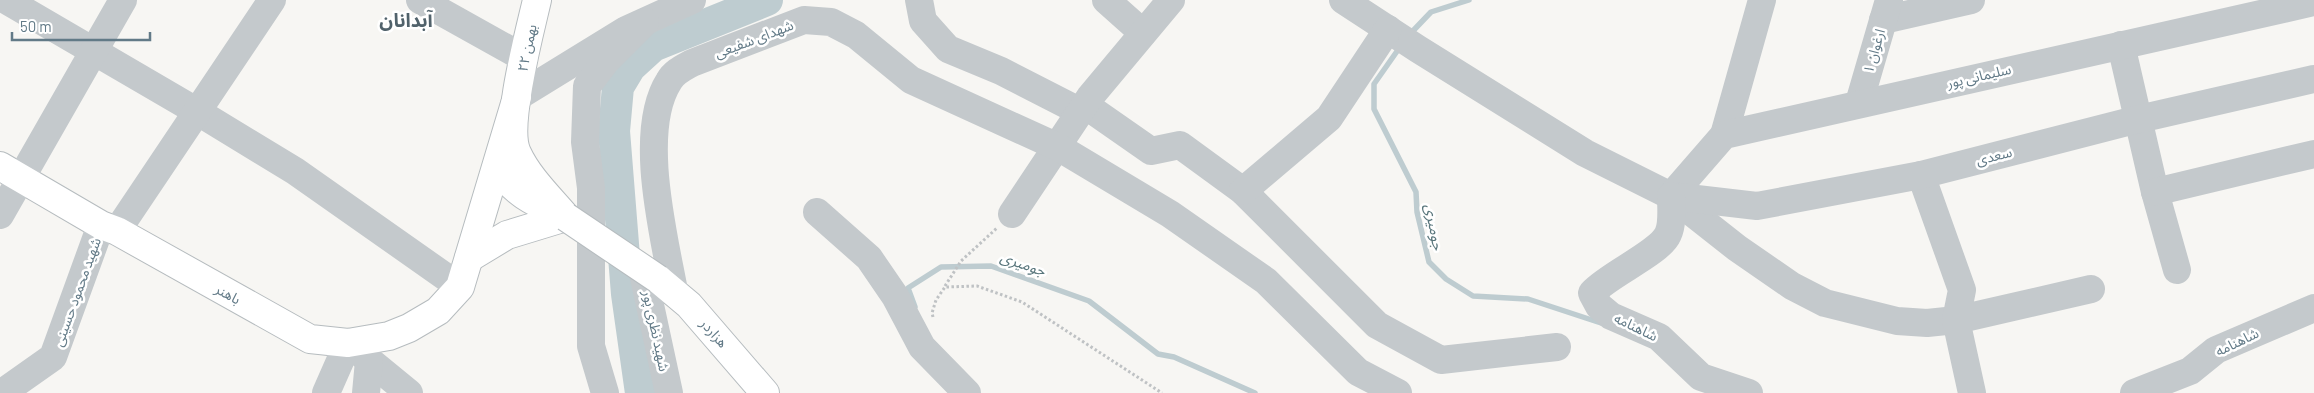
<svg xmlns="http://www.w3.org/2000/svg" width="2314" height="393" viewBox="0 0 2314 393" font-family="Barlow,'Noto Sans Arabic',sans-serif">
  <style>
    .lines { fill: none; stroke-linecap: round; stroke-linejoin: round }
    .stream { stroke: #beccd0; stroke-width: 5.5 }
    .river { stroke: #beccd0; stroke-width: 32 }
    .major-casing { stroke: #b6bcbf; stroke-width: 30 }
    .path { stroke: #bfc2c4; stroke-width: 3; stroke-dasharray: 2.5 2.5; stroke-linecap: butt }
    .minor { stroke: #c4c9cc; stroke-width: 28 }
    .major { stroke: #fff; stroke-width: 28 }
    .major-bridge-casing { stroke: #b6bcbf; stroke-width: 30; stroke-linecap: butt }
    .major-bridge { stroke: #fff; stroke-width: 28 }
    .labels { text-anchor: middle; stroke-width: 5; stroke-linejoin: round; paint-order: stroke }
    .street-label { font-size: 14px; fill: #627a87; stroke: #fff }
    .water-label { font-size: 15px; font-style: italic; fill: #59767c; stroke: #fff }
    .district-label { font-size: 19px; font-weight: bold; fill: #51626b; stroke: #fff }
  </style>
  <rect width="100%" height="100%" fill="#f7f6f3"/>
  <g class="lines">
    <!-- stream -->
    <g class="stream">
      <path d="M 1410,34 L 1431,12 L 1469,0"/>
      <path d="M 1400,47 L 1374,84 L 1374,109 L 1416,192 L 1417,212 L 1429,262 L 1446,279 L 1473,296 L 1528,299 L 1601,323"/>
      <path d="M 915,307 L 908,288 L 941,267 L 991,266 L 1089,301 L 1158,354 L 1174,357 L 1255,393"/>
    </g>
    <!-- river -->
    <path class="river" d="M 641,393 L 627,294 L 614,131 L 618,87 L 630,67 L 653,46 L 767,0"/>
    <!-- major casing -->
    <g class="major-casing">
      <g id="major">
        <path d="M 537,0 C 530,31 504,126 517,153 C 528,177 549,197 566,217"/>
        <path d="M 0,166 L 101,225 L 117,231 L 310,339 L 348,343 L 389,336 L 409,328 L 438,311 L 460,287 L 517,97"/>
        <path d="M 497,167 C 513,192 533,202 560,214"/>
        <path d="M 469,258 L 507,235 L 566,217"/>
        <path d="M 658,279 L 689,305 L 765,393"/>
      </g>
    </g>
    <!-- path -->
    <g class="path">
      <path d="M 945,286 L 961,261 L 997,228"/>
      <path d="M 933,317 L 932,313 L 936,300 L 945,287 L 977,286 L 1022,302 L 1162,393"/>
    </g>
    <!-- minor -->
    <g class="minor">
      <path d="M 6,0 L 198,112 L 295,171 L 460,287"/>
      <path d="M 420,0 L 524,58"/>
      <path d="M 919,0 L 923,21 L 948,49 L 1001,71 L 1081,112"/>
      <path d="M 1106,0 L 1143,33"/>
      <path d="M 1343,0 L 1418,49 L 1585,153 L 1671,196 L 1737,248 L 1792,286 L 1825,303 L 1897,321 L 1927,323 L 1956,320 L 2091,289"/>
      <path d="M 1883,20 L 1971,0"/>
      <path d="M 2121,45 L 2155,192 L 2177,270"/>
      <path d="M 517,97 L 626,30 L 692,0"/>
      <path d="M 1859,103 L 1889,0"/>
      <path d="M 1085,105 L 1151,151 L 1180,145 L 1243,191 L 1377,325 L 1441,360 L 1557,347"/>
      <path d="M 1724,135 L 1762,0"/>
      <path d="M 1921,175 L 1962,290 L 1956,320 L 1972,393"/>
      <path d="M 1243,191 L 1329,118 L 1388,29"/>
      <path d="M 2155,192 L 2314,154"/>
      <path d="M 1671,196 L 1724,135 L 2314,2"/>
      <path d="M 1671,196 L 1757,206 L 1921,175 L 2139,119 L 2314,79"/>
      <path d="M 1671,196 C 1671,207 1673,224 1668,234 C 1660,253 1609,274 1592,293 L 1599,306 L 1611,316 L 1659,337 L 1701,377 L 1749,393"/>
      <path d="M 817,212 L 869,258 L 895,296 L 922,347 L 967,393"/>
      <path d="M 1012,214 L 1090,97 L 1171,0"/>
      <path d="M 0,215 L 123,0"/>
      <path d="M 117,231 L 272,0"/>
      <path d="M 642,268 L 669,393"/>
      <path d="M 674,291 C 664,236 637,131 669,81 C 674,72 683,68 692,63 L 804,20 L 831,22 L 856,35 L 911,80 L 1058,147 L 1170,214 L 1266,281 L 1358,372 L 1398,393"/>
      <path d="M 2,393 L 53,357 L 101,225"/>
      <path d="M 326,393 L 348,343 L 409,393"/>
      <path d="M 366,393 L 369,361"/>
      <path d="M 605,393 L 591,346 L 591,188 L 585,142 L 587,86 L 606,61 L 645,22"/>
      <path d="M 2134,393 L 2190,371 L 2216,350 L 2314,308"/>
    </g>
    <!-- major -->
    <use href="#major" class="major"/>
    <!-- major-bridge casing -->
    <g class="major-bridge-casing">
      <path id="major-bridge" d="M 566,217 L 658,279"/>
    </g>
    <!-- major-bridge -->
    <use href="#major-bridge" class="major-bridge"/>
  </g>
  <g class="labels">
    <!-- street labels -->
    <g class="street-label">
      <text transform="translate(754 39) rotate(-21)" y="5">شهدای شفیعی</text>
      <text transform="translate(527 48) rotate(-78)" y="5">۲۲ بهمن</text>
      <text transform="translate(1874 51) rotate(-74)" y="5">ارغوان ۱</text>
      <text transform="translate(1979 76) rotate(-13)" y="5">سلیمانی پور</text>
      <text transform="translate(1994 156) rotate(-14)" y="5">سعدی</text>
      <text transform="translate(77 292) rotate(-70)" y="5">شهید محمود حسینی</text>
      <text transform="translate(228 294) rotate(29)" y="5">باهنر</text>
      <text transform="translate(1636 327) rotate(26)" y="5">شاهنامه</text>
      <text transform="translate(656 331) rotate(78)" y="5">شهید نظری پور</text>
      <text transform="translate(714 333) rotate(48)" y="5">هزاردر</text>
      <text transform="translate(2237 342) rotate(-26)" y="5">شاهنامه</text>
    </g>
    <!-- water labels -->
    <g class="water-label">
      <text transform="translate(1434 227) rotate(79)" y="5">جومیری</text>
      <text transform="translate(1023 264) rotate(19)" y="5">جومیری</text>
    </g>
    <!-- district labels -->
    <g class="district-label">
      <text x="406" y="27">آبدانان</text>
    </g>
  </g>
  <!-- scale -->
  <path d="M12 32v8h138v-8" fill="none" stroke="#627a87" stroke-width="2.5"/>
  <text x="20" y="32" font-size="15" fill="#627a87" stroke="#ffffff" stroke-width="4" paint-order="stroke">50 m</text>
</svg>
